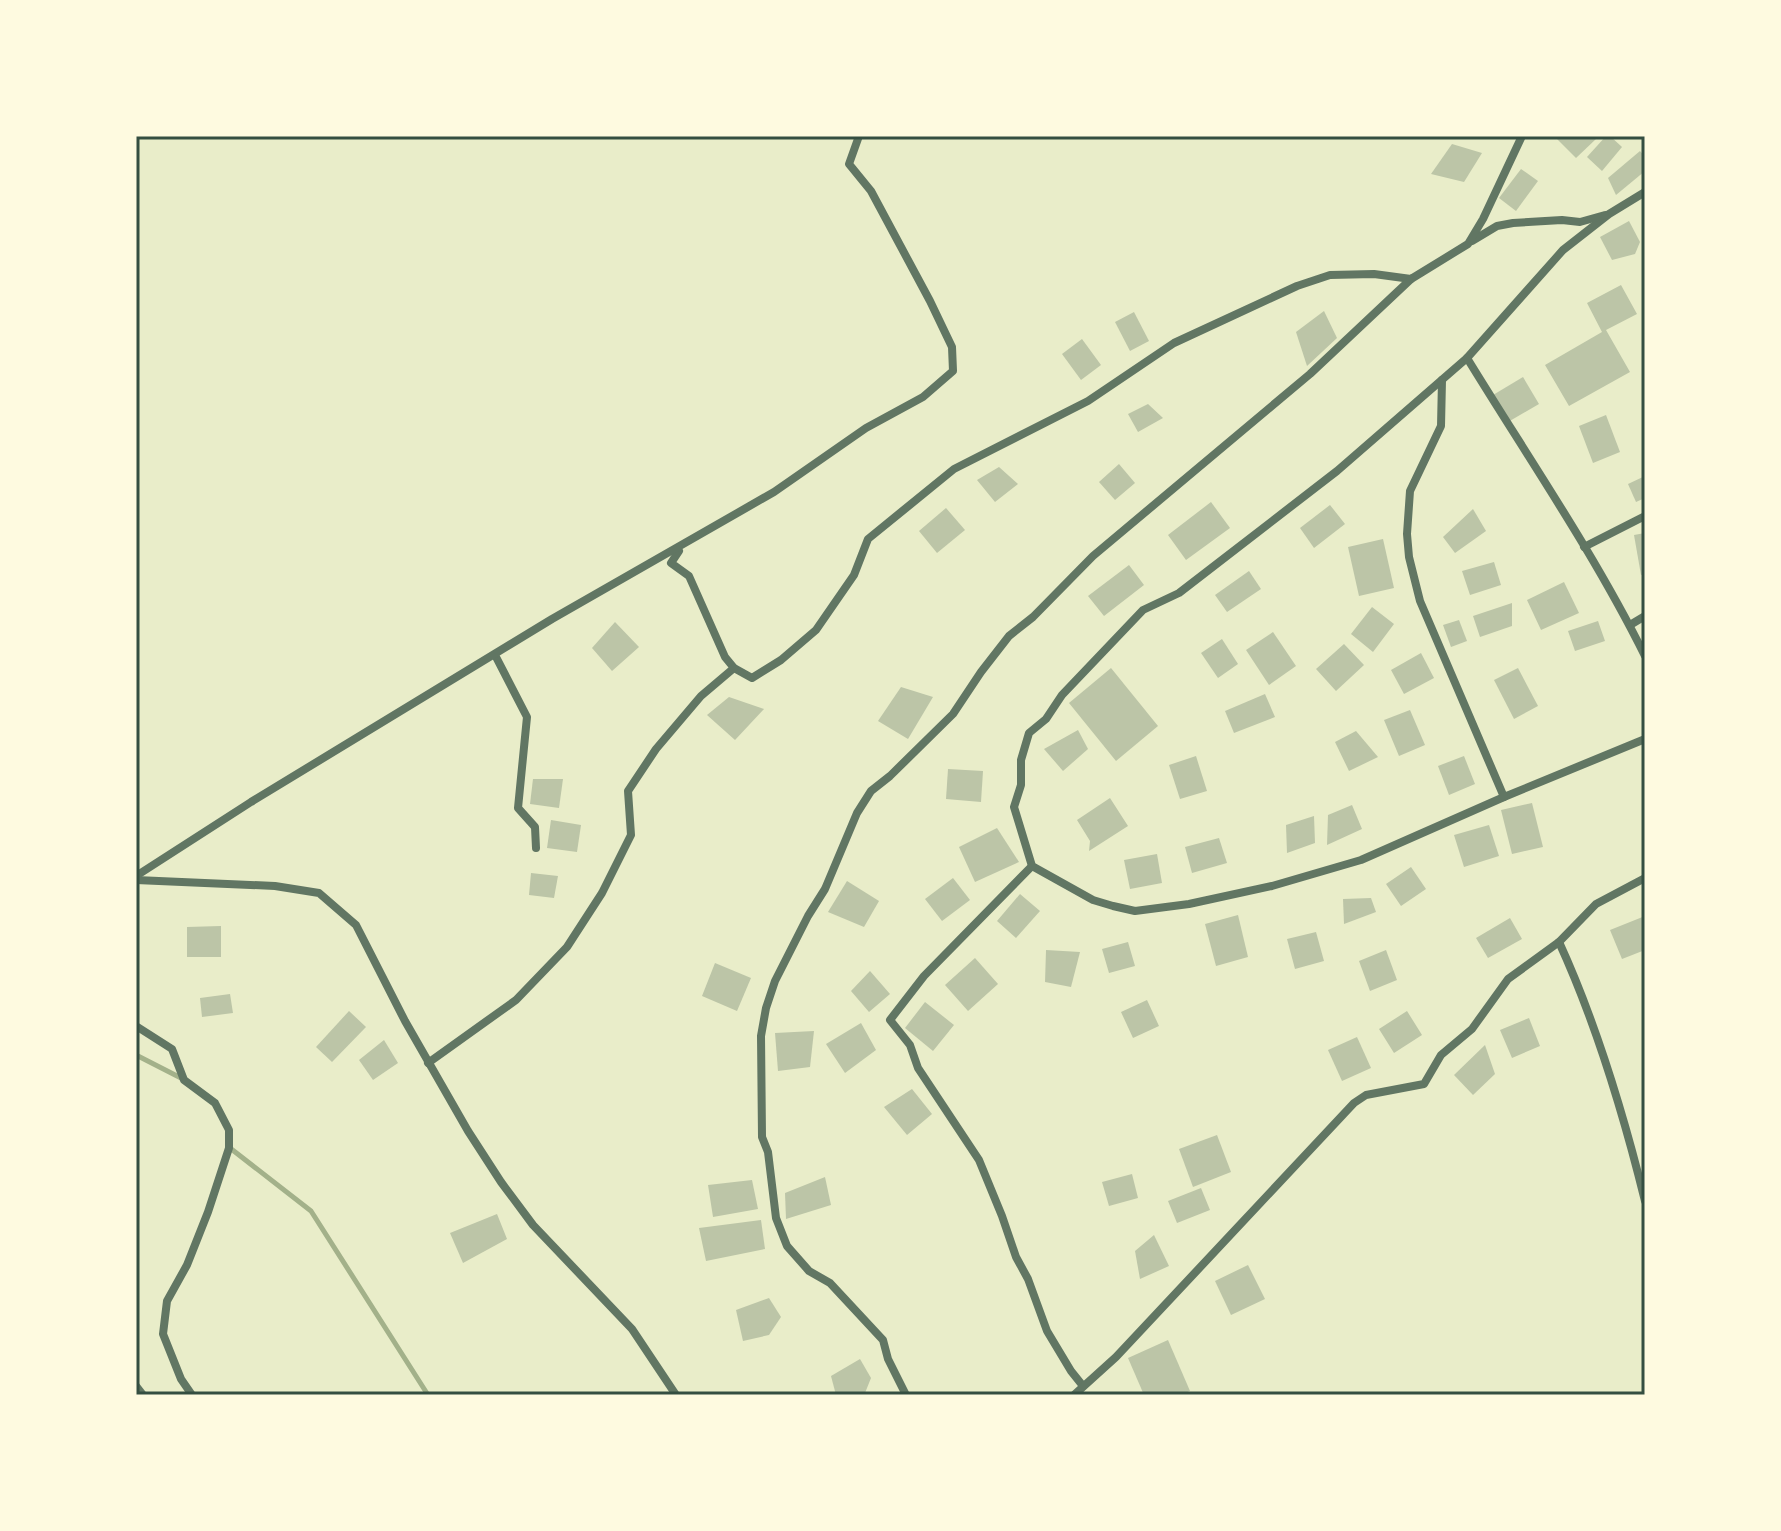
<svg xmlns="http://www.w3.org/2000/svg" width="1781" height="1531" viewBox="0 0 1781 1531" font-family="'Golos Text',sans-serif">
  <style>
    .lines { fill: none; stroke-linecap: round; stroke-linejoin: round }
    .stream { stroke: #a3b18a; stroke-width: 5 }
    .building { fill: #bcc5a7 }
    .minor { stroke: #617663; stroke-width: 8 }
    .neatline { fill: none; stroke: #344e41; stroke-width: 3 }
  </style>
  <rect width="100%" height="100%" fill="#e9edc9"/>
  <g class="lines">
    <!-- stream -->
    <g class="stream">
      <path d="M 136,1055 L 181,1078"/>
      <path d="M 230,1148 L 311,1211 L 428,1395"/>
    </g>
  </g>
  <!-- building -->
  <g class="building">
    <path d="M 1554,136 L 1593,136 L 1596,139 L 1576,158 Z"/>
    <path d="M 1606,136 L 1610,136 L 1622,147 L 1602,171 L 1587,157 Z"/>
    <path d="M 1452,144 L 1482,153 L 1464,182 L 1431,174 Z"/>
    <path d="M 1640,151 L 1645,157 L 1645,171 L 1616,195 L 1608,178 Z"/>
    <path d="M 1521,169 L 1538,181 L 1516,211 L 1499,198 Z"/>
    <path d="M 1629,221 L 1640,242 L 1635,254 L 1612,260 L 1600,237 Z"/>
    <path d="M 1621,285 L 1637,314 L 1606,330 L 1630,372 L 1569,406 L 1545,365 L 1602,332 L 1587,303 Z"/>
    <path d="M 1324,311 L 1337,338 L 1307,366 L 1296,332 Z"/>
    <path d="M 1134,312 L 1149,341 L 1130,351 L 1115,322 Z"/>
    <path d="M 1082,339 L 1101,365 L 1081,380 L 1062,354 Z"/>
    <path d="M 1523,377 L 1539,404 L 1508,422 L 1493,395 Z"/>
    <path d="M 1148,404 L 1163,418 L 1138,432 L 1128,414 Z"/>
    <path d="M 1606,415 L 1620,452 L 1593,463 L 1579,426 Z"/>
    <path d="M 1119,464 L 1135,483 L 1115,500 L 1099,482 Z"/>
    <path d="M 999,467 L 1018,484 L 995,502 L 977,480 Z"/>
    <path d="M 1645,476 L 1645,498 L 1636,502 L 1628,484 Z"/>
    <path d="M 1211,502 L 1230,528 L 1186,560 L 1168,535 Z"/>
    <path d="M 1330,505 L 1345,524 L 1314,548 L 1300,528 Z"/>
    <path d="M 946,508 L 965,530 L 937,553 L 919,531 Z"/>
    <path d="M 1473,509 L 1486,531 L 1455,553 L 1443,537 Z"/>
    <path d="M 1645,533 L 1645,574 L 1641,575 L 1634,535 Z"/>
    <path d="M 1383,539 L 1394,588 L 1359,596 L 1348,547 Z"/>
    <path d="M 1494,562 L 1501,585 L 1470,595 L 1462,571 Z"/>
    <path d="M 1129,565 L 1144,585 L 1104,616 L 1088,596 Z"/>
    <path d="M 1249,571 L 1261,589 L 1227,612 L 1215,595 Z"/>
    <path d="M 1564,582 L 1579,613 L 1541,630 L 1527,600 Z"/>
    <path d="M 1512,603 L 1512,626 L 1480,637 L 1473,616 Z"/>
    <path d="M 1372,607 L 1394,624 L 1373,652 L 1351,634 Z"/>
    <path d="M 1459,620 L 1467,641 L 1451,647 L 1443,625 Z"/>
    <path d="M 1598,621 L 1605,641 L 1575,651 L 1568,631 Z"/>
    <path d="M 615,622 L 639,647 L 612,671 L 592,648 Z"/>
    <path d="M 1273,632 L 1296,666 L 1269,685 L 1246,650 Z"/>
    <path d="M 1222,639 L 1238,664 L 1218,678 L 1201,653 Z"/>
    <path d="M 1344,644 L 1364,665 L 1336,691 L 1316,669 Z"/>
    <path d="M 1421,653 L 1434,678 L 1404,694 L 1391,670 Z"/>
    <path d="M 1111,668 L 1158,726 L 1116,761 L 1069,703 Z"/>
    <path d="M 1518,668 L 1538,706 L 1514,719 L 1494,680 Z"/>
    <path d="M 901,687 L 933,697 L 908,739 L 878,721 Z"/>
    <path d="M 1265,694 L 1275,717 L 1234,733 L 1225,711 Z"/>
    <path d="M 729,697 L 764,709 L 735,740 L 707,715 Z"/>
    <path d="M 1410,710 L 1425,745 L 1399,756 L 1384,720 Z"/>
    <path d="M 1078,730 L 1088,749 L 1063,771 L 1044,749 Z"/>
    <path d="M 1356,731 L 1378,757 L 1349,771 L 1335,742 Z"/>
    <path d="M 1196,756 L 1207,791 L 1180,799 L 1169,765 Z"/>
    <path d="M 1464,756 L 1475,784 L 1449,795 L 1438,766 Z"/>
    <path d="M 948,769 L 983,771 L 981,802 L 946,799 Z"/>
    <path d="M 533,779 L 563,779 L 559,808 L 530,804 Z"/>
    <path d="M 1110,798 L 1128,826 L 1089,851 L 1090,841 L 1077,820 Z"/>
    <path d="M 1532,803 L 1543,847 L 1512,854 L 1501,810 Z"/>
    <path d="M 1352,805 L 1362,829 L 1327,845 L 1328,815 Z"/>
    <path d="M 1314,816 L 1315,843 L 1287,853 L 1286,825 Z"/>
    <path d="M 551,820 L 581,825 L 577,852 L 547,848 Z"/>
    <path d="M 1489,825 L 1499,856 L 1464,867 L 1454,835 Z"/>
    <path d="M 997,828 L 1019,862 L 975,882 L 959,847 Z"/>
    <path d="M 1219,838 L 1227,863 L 1192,873 L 1185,847 Z"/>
    <path d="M 1157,854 L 1162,883 L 1130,889 L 1124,860 Z"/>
    <path d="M 1411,867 L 1426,889 L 1401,906 L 1386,884 Z"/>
    <path d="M 531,873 L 558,876 L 554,898 L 529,895 Z"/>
    <path d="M 953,878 L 970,900 L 942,921 L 925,899 Z"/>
    <path d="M 847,881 L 879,901 L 864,927 L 828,912 Z"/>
    <path d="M 1020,894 L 1040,911 L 1016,938 L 997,921 Z"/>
    <path d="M 1371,898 L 1376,912 L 1344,924 L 1343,899 Z"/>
    <path d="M 1238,915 L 1248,957 L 1216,966 L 1205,924 Z"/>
    <path d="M 1645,916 L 1645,950 L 1622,959 L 1610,930 Z"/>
    <path d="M 1510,918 L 1522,939 L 1488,958 L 1476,938 Z"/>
    <path d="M 221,926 L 221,957 L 187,957 L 187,927 Z"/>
    <path d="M 1316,932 L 1324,961 L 1295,969 L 1287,939 Z"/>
    <path d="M 1128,942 L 1135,966 L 1109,973 L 1102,949 Z"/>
    <path d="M 1046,950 L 1080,952 L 1071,987 L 1045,982 Z"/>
    <path d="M 1386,950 L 1397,980 L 1370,991 L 1359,961 Z"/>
    <path d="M 975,958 L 998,984 L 968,1011 L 945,985 Z"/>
    <path d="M 715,963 L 751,978 L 737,1011 L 702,996 Z"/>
    <path d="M 870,971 L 890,994 L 869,1012 L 851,991 Z"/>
    <path d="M 230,994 L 233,1013 L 202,1017 L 200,998 Z"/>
    <path d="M 1147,1000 L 1159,1026 L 1133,1038 L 1121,1012 Z"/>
    <path d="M 925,1002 L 954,1025 L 933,1051 L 905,1028 Z"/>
    <path d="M 349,1011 L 366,1027 L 332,1062 L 316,1047 Z"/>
    <path d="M 1407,1011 L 1422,1035 L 1394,1053 L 1379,1029 Z"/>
    <path d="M 1529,1018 L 1540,1046 L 1512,1058 L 1500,1030 Z"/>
    <path d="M 861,1023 L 876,1050 L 845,1073 L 826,1044 Z"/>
    <path d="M 814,1031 L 810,1067 L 778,1071 L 775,1033 Z"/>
    <path d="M 1357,1037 L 1371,1068 L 1342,1081 L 1328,1050 Z"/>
    <path d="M 384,1040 L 398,1063 L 373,1080 L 359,1060 Z"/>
    <path d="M 1485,1045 L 1495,1074 L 1473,1095 L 1454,1075 Z"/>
    <path d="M 912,1089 L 932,1114 L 907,1135 L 884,1107 Z"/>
    <path d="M 1217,1135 L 1231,1172 L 1193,1187 L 1179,1149 Z"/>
    <path d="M 1132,1174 L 1138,1198 L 1109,1206 L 1102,1182 Z"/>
    <path d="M 825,1177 L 831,1205 L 786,1219 L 785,1193 Z"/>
    <path d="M 752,1180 L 758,1209 L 713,1217 L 708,1185 Z"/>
    <path d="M 1201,1188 L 1210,1210 L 1177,1223 L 1168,1201 Z"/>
    <path d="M 497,1214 L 507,1239 L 463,1263 L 450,1233 Z"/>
    <path d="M 761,1220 L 765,1249 L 706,1261 L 699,1228 Z"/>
    <path d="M 1154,1235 L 1169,1266 L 1140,1279 L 1135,1251 Z"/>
    <path d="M 1248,1265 L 1265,1299 L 1231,1315 L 1215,1281 Z"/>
    <path d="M 769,1298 L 781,1317 L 769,1335 L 743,1341 L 736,1310 Z"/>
    <path d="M 1168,1340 L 1190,1391 L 1180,1395 L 1144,1395 L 1128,1358 Z"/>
    <path d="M 860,1359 L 871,1378 L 865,1393 L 836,1395 L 831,1376 Z"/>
  </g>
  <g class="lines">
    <!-- minor -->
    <g class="minor">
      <path d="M 1645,192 L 1609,214 L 1563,250 L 1467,358 L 1337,471 L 1179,593 L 1143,610 L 1062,695 L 1046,719 L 1029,733 L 1021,760 L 1021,785 L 1014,807 L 1032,866 L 1093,900 L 1113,906 L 1135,911 L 1189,904 L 1272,886 L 1361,860 L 1504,797 L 1645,739"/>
      <path d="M 1472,241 L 1497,226 L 1513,223 L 1562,220 L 1580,222 L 1605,215"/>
      <path d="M 1467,358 C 1527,456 1594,553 1645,656"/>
      <path d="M 1442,380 L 1441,426 L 1410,491 L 1407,534 L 1409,557 L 1420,601 L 1504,797"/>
      <path d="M 1584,547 L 1645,516"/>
      <path d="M 679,551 L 671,563 L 689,576 L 725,657 L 734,668 L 752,678 L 781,660 L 816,630 L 854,575 L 868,539 L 954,469 L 1088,401 L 1174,343 L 1297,286 L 1330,275 L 1374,274 L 1411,279 L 1468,244 L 1483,219 L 1522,136"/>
      <path d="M 1630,625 L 1645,616"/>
      <path d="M 495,655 L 527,717 L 518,808 L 535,827 L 536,848"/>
      <path d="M 1032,866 L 924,976 L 890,1020 L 910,1045 L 918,1068 L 979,1160 L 1002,1216 L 1016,1257 L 1028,1279 L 1047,1331 L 1071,1371 L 1083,1386"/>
      <path d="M 136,876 L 251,802 L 552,619 L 774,492 L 866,428 L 923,397 L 953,371 L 952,347 L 930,301 L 871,191 L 849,164 L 859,136"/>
      <path d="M 136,880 L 275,886 L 319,893 L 356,925 L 405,1021 L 468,1131 L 501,1182 L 533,1225 L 632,1329 L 676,1395"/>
      <path d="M 1559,942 C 1597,1025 1623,1112 1645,1201"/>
      <path d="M 136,1026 L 172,1049 L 184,1080 L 215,1103 L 229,1130 L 229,1148 L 208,1212 L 187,1265 L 167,1301 L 163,1334 L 181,1379 L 192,1395"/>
      <path d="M 428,1063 L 516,1000 L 567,947 L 602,893 L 631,835 L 628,791 L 656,749 L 701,696 L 734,668"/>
      <path d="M 136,1386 L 143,1395"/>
      <path d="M 906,1395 L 888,1359 L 883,1340 L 830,1283 L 809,1271 L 787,1246 L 776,1218 L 768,1152 L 762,1137 L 761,1036 L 766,1008 L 775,981 L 808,916 L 825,889 L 857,813 L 871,791 L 890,776 L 953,714 L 981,672 L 1009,636 L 1033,617 L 1093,556 L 1310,374 L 1411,279"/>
      <path d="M 1074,1395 L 1116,1357 L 1354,1103 L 1366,1095 L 1424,1084 L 1441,1055 L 1472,1029 L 1508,979 L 1559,942 L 1596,904 L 1645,878"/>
    </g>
  </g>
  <!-- border -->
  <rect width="1781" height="1531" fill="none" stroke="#fefae0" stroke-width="276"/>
  <rect x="138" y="138" width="1505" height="1255" class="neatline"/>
</svg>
